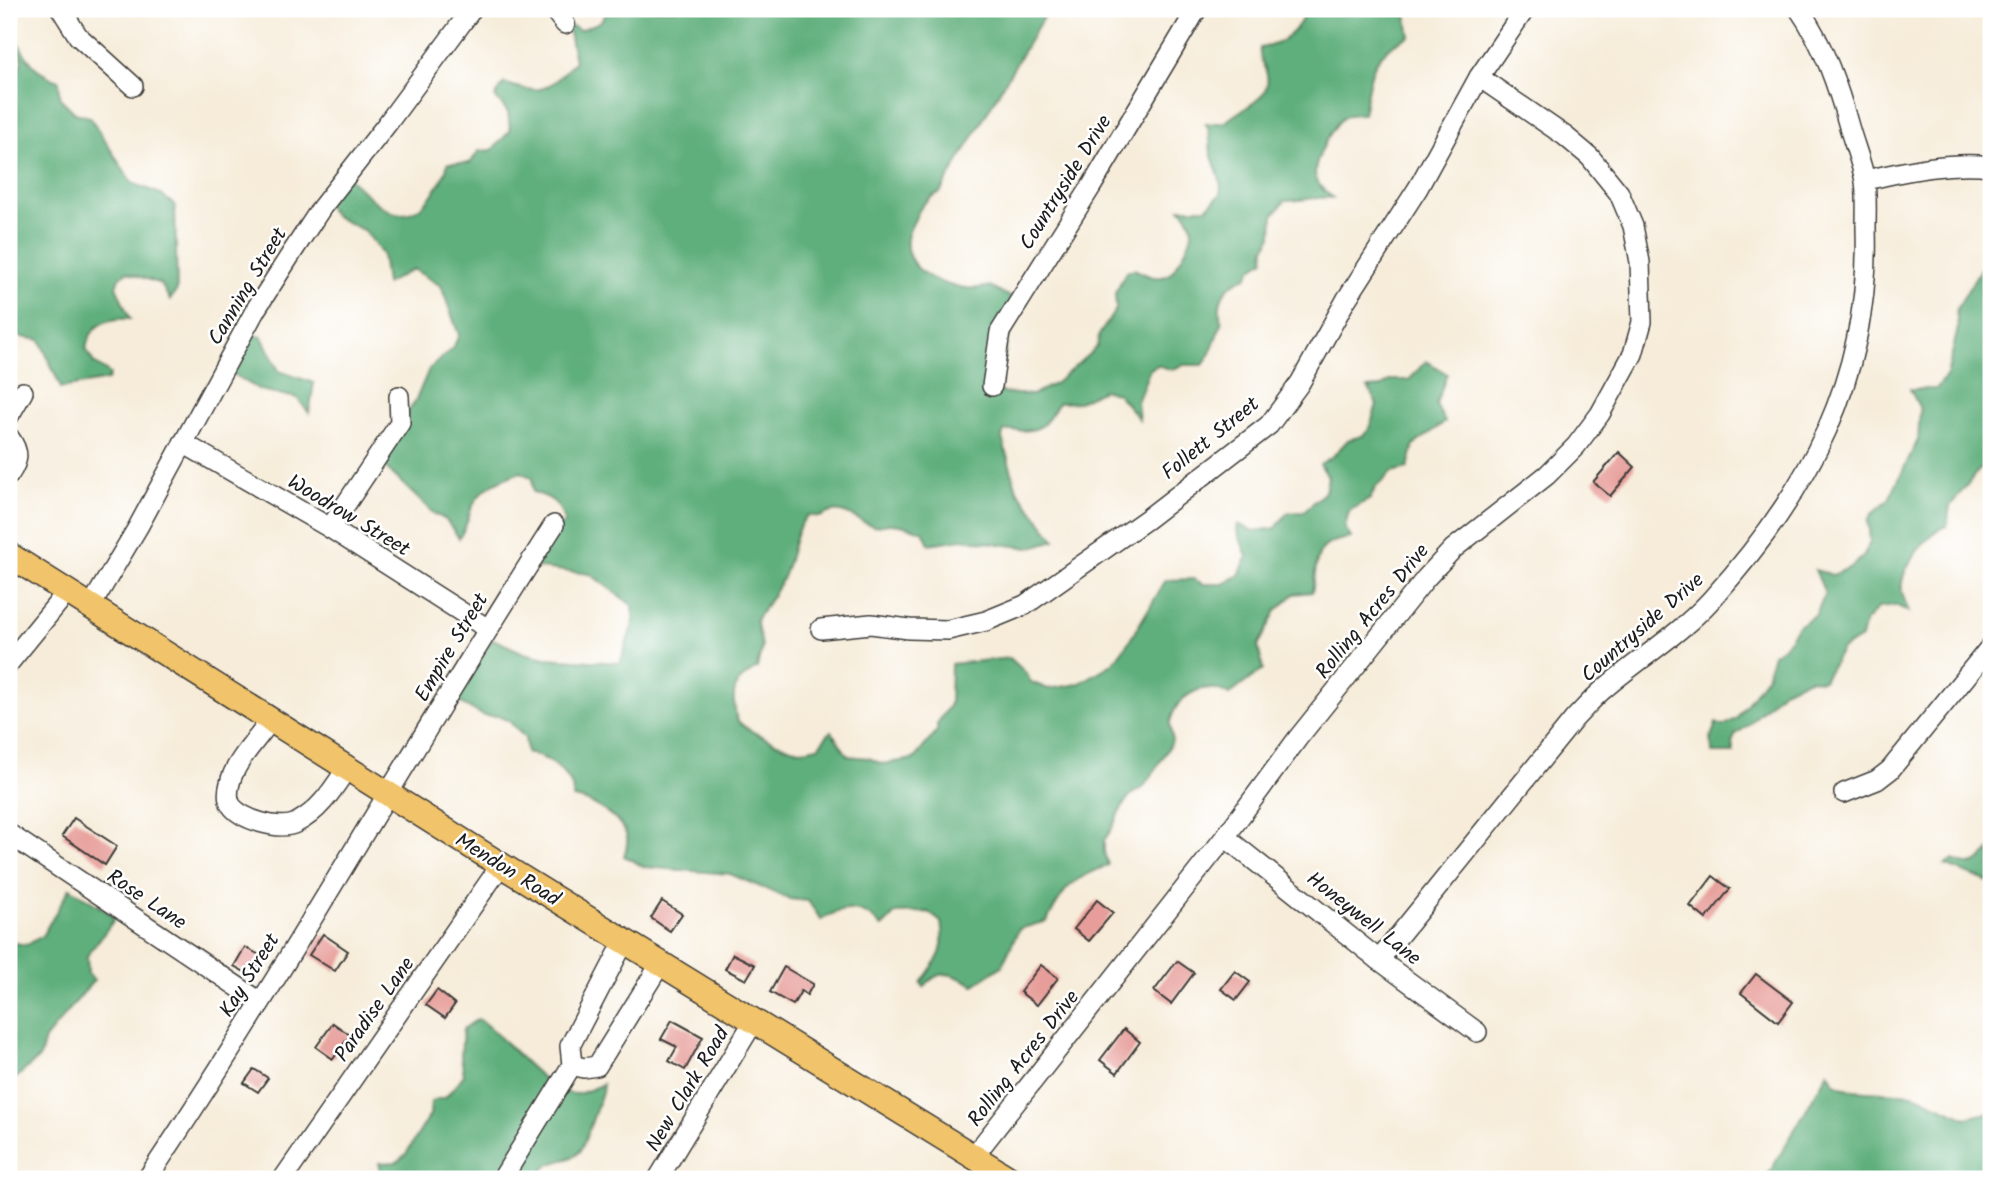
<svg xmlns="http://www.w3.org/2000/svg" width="2000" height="1188" viewBox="0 0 2000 1188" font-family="Kalam,sans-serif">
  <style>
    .forest { fill: #5eaf7b; stroke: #3d664c; stroke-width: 2 }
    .building { fill: #e79e9a }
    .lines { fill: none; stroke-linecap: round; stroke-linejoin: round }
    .minor-casing { stroke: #3d3b38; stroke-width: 22 }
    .major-casing { stroke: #3d3b38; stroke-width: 27 }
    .minor { stroke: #fff; stroke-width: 19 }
    .major { stroke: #f1c36a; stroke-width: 24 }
    .labels { text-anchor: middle; stroke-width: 5; stroke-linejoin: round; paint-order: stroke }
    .street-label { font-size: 21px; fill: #1c1c1c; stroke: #fff }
  </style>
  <rect width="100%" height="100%" fill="#fff"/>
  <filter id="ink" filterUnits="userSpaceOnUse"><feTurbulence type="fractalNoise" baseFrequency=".0143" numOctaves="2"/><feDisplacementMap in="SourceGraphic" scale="14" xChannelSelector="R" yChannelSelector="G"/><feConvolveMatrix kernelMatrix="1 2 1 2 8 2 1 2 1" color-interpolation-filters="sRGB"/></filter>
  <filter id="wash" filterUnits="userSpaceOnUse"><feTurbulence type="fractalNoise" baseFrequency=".00686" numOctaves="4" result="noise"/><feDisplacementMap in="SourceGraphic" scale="28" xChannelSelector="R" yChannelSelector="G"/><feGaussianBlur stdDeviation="1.57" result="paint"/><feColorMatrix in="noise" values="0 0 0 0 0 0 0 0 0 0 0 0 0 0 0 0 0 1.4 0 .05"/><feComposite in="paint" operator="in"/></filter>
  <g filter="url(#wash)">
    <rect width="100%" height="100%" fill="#f6ecd9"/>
    <!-- forest -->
    <g class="forest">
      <path d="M 609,9 L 1048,9 L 940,193 C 927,197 920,206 915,219 C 912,225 907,233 907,239 C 902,277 961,295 990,286 L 1025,305 L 1007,341 L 999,391 L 1004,393 L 1032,395 L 1056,383 L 1097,347 L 1099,335 L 1116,309 L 1115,293 L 1126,272 L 1134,269 C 1144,274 1154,280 1166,276 C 1175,273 1191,242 1192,233 C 1192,222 1188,216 1180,208 L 1206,208 L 1221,194 C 1221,173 1216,171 1211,153 C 1209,143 1212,134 1206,124 L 1226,122 C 1239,108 1272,101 1267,75 C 1265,65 1258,59 1260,48 C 1283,45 1299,31 1306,9 L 1409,9 L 1406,15 L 1410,36 C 1369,53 1371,75 1363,114 C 1358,114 1351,114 1346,116 C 1334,121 1311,165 1316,178 C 1319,187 1326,192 1333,198 C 1317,196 1302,201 1285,201 L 1273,215 L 1272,236 L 1265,248 L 1264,260 L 1252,268 L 1247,277 C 1224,284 1215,302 1222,324 C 1214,338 1213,353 1203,365 L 1182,365 L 1171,370 L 1158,365 L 1150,369 L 1137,402 L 1139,419 L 1117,393 L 1103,390 L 1079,402 L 1058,403 C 1042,434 1036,430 1004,431 L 1002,438 L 1017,490 L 1055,540 L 1029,548 L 963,539 L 929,544 L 923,531 C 913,528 901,524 890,524 C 884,524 879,527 873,526 C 851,519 843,503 820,517 L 808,515 C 793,529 792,558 783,577 C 776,592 765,606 756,620 L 762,647 L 757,668 C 742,677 732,684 734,702 C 735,707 735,714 737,719 C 742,730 788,749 801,750 C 806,750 812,748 818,747 L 831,731 L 848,756 L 869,758 L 882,764 L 914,759 L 937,731 L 937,724 L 950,704 L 951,664 L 1010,658 L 1026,673 L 1031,682 L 1048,689 L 1078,684 L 1112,664 L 1130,640 L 1166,580 L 1194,579 L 1203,584 L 1223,584 L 1239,575 L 1247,557 L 1237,530 L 1238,524 L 1254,531 L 1276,528 L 1287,513 L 1303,512 L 1325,492 L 1328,477 L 1320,464 L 1334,455 L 1348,440 L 1362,436 L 1369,430 L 1377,404 L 1368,388 L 1381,387 L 1390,380 L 1409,380 L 1426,361 L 1447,374 L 1436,405 L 1445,422 L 1414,445 L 1408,468 L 1392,472 L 1375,488 L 1370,499 L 1349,511 L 1345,527 L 1351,538 C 1312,543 1319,557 1312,592 L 1294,594 L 1276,611 L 1258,646 L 1263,669 L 1229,695 C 1206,678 1175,696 1170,723 C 1169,729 1173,735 1172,740 C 1171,747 1148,780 1143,788 C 1120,795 1118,825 1104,840 L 1104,852 L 1108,865 C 1071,881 1066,884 1047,921 L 1019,929 L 1002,966 L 974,985 C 955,975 940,966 924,987 L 921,983 C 938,958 946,954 941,922 L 928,912 L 896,913 L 882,927 C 863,906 844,905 821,920 L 808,901 L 789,899 L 730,874 L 644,867 L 624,856 C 626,850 628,844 627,838 C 624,819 591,800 573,798 C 575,775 549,757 527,753 L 525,738 L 509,721 L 498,716 L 484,716 L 450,697 L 493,639 L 524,653 L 546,658 L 620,663 L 634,621 L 633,606 L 590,574 L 531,567 L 551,529 L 565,523 C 559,502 552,498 533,492 L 532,478 L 521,472 C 501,479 482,486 472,507 C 467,518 467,527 459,538 L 446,520 L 433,513 L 381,463 L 384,445 L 415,402 L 429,369 L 453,348 L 459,335 L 441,286 L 413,269 L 386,284 L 382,254 L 365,231 L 336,217 L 325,204 L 348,177 C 374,200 401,236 431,196 C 440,184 445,177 448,163 L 470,163 L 479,151 L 492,150 L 510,131 L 508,112 L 495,97 L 504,83 C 543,97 549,89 575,61 L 567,24 L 580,30 L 600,22 Z"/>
      <path d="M 15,37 C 26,58 36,74 59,81 L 60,98 L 75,113 L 90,117 L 132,183 L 158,193 L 175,205 L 177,290 L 170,300 L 161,284 L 127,272 L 119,278 L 116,286 L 130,319 C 107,317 90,325 86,349 L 94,363 L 110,374 L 108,380 L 61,388 L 40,340 L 9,335 L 9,83 L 18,74 L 22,59 L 13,45 Z"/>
      <path d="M 1982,266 L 1991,274 L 1991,455 L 1950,506 L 1947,526 C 1927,532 1899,570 1902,591 C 1903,598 1907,606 1909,612 L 1896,605 L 1879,607 L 1865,622 L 1861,638 L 1842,649 L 1823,680 L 1809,679 L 1783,690 L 1747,726 L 1735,735 L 1732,743 L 1734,753 L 1712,753 L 1711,737 L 1716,723 L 1723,726 L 1737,718 L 1767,675 L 1773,654 L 1784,646 L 1798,626 L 1816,614 L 1825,593 L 1815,570 L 1833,575 L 1851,567 L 1863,557 L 1870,541 L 1868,520 L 1872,514 L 1889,499 L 1918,440 L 1920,409 L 1910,389 L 1936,389 L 1947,375 L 1958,328 L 1956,310 Z"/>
      <path d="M 245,333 L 262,337 L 279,371 L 314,383 L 309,413 L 297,398 L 260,390 L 226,370 Z"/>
      <path d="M 1991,850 L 1991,883 L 1945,865 L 1953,860 C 1972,868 1977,864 1991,850 Z"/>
      <path d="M 70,888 L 114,916 L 113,921 L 87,956 L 88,973 L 94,980 L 45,1039 L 40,1057 L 9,1084 L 9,942 L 27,945 L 42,936 Z"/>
      <path d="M 478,1019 C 506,1036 546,1095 577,1094 C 585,1093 595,1087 603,1084 L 602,1093 C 597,1105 585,1145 579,1152 C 568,1165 545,1156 539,1179 L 383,1179 L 379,1163 L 397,1162 L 406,1154 L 430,1115 L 431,1101 L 446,1097 L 464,1075 L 461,1056 L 463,1029 Z"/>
      <path d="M 1828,1072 L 1835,1083 L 1851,1090 L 1914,1094 L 1966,1118 L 1991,1112 L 1991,1179 L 1766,1179 Z"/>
    </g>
    <g id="blocks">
      <!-- building -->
      <g class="building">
        <path d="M 1619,452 L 1635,467 L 1610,496 L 1593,482 Z"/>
        <path d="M 74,818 L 117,846 L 105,865 L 62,836 Z"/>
        <path d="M 1713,876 L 1730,889 L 1706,919 L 1690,906 Z"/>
        <path d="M 1097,900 L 1113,913 L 1089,941 L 1074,929 Z"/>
        <path d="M 662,901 L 682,914 L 670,931 L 651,918 Z"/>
        <path d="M 323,934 L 348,951 L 335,971 L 309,955 Z"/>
        <path d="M 245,947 L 263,957 L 252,976 L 234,966 Z"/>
        <path d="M 733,954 L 755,965 L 746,980 L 725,969 Z"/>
        <path d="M 1177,961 L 1194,973 L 1171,1004 L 1154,991 Z"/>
        <path d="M 1041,965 L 1058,978 L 1037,1005 L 1020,992 Z"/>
        <path d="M 784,967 L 813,984 L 807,995 L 801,991 L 793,1005 L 770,992 Z"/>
        <path d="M 1235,971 L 1250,982 L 1236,1000 L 1221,989 Z"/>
        <path d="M 1756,974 L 1793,1002 L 1778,1022 L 1741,993 Z"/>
        <path d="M 437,990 L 455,1004 L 445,1018 L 426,1005 Z"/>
        <path d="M 672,1020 L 703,1037 L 685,1070 L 669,1061 L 677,1047 L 661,1039 Z"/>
        <path d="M 333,1023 L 350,1035 L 333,1059 L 316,1047 Z"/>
        <path d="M 1124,1029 L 1140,1042 L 1117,1073 L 1100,1060 Z"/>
        <path d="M 254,1069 L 268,1078 L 258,1092 L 244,1083 Z"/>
      </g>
    </g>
  </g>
  <g filter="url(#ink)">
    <use href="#blocks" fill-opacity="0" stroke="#3d3b38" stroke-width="2"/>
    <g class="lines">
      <!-- minor casing -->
      <g class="minor-casing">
        <g id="minor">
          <path d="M 61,9 L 78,36 L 133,86"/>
          <path d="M 553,9 L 565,24"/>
          <path d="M 1865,180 C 1906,171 1948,161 1991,166"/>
          <path d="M 992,386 L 1000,332 L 1091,187 L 1197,9"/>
          <path d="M 9,416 L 23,392"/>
          <path d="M 9,437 C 20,452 19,460 9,475"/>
          <path d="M 183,443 L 330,528 L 488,629"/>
          <path d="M 330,528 L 400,423 L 399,396"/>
          <path d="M 91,606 L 138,527 L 256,309 L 293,251 L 322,207 L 387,124 L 472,9"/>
          <path d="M 821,629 L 871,624 L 909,629 L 948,630 L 986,621 L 1025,605 L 1147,519 L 1269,425 L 1300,383 L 1346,300 L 1418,188 L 1479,77 L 1525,9"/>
          <path d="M 9,663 L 67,592"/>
          <path d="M 271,720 C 259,737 234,763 230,783 C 228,790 227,798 231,805 C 241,820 280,831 296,823 C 320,811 333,789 347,768"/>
          <path d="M 1844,793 L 1877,780 L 1890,770 L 1991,646"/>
          <path d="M 9,834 L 259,1001"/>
          <path d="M 1225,837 L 1379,960 L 1477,1032"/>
          <path d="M 1379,960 L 1575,718 C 1585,708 1594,697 1605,688 C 1640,658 1680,634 1711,600 C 1808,493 1871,377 1866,229 C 1866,213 1867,197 1865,181 C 1862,164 1855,147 1850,130 C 1838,87 1824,45 1799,9"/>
          <path d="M 572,1065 L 584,1068 L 597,1066 L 661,963"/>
          <path d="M 973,1157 L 1225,837 L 1298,738 L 1426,578 L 1453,549 L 1547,475 L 1576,446 L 1600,414 L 1633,354 L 1642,322 L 1640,262 L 1633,226 L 1619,193 L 1590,157 L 1565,136 L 1479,77"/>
          <path d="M 147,1179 C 290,966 415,741 554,525"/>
          <path d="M 283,1179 L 501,865"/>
          <path d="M 502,1179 L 572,1065 L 570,1046 L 625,940"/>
          <path d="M 658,1179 L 754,1021"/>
        </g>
      </g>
      <!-- major casing -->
      <g class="major-casing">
        <path id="major" d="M 9,555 L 501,865 L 1010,1179"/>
      </g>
      <!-- minor -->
      <use href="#minor" class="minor"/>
      <!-- major -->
      <use href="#major" class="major"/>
    </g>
  </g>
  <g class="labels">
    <!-- street labels -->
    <g class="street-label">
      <text transform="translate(1065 182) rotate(-58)" y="7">Countryside Drive</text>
      <text transform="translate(247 286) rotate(-59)" y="7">Canning Street</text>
      <text transform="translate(1210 438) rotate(-39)" y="7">Follett Street</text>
      <text transform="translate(349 515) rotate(31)" y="7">Woodrow Street</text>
      <text transform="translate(1372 611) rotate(-51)" y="7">Rolling Acres Drive</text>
      <text transform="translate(1642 627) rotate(-41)" y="7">Countryside Drive</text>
      <text transform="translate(451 647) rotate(-59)" y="7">Empire Street</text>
      <text transform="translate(508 869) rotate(32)" y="7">Mendon Road</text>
      <text transform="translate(147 899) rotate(34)" y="7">Rose Lane</text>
      <text transform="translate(1364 918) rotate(38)" y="7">Honeywell Lane</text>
      <text transform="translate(249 975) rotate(-58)" y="7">Kay Street</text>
      <text transform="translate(374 1009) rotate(-55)" y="7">Paradise Lane</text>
      <text transform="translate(1023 1058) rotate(-52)" y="7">Rolling Acres Drive</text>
      <text transform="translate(687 1089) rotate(-59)" y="7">New Clark Road</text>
    </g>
  </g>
  <!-- margin -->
  <rect width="2000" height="1188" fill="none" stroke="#fff" stroke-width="35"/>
</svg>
